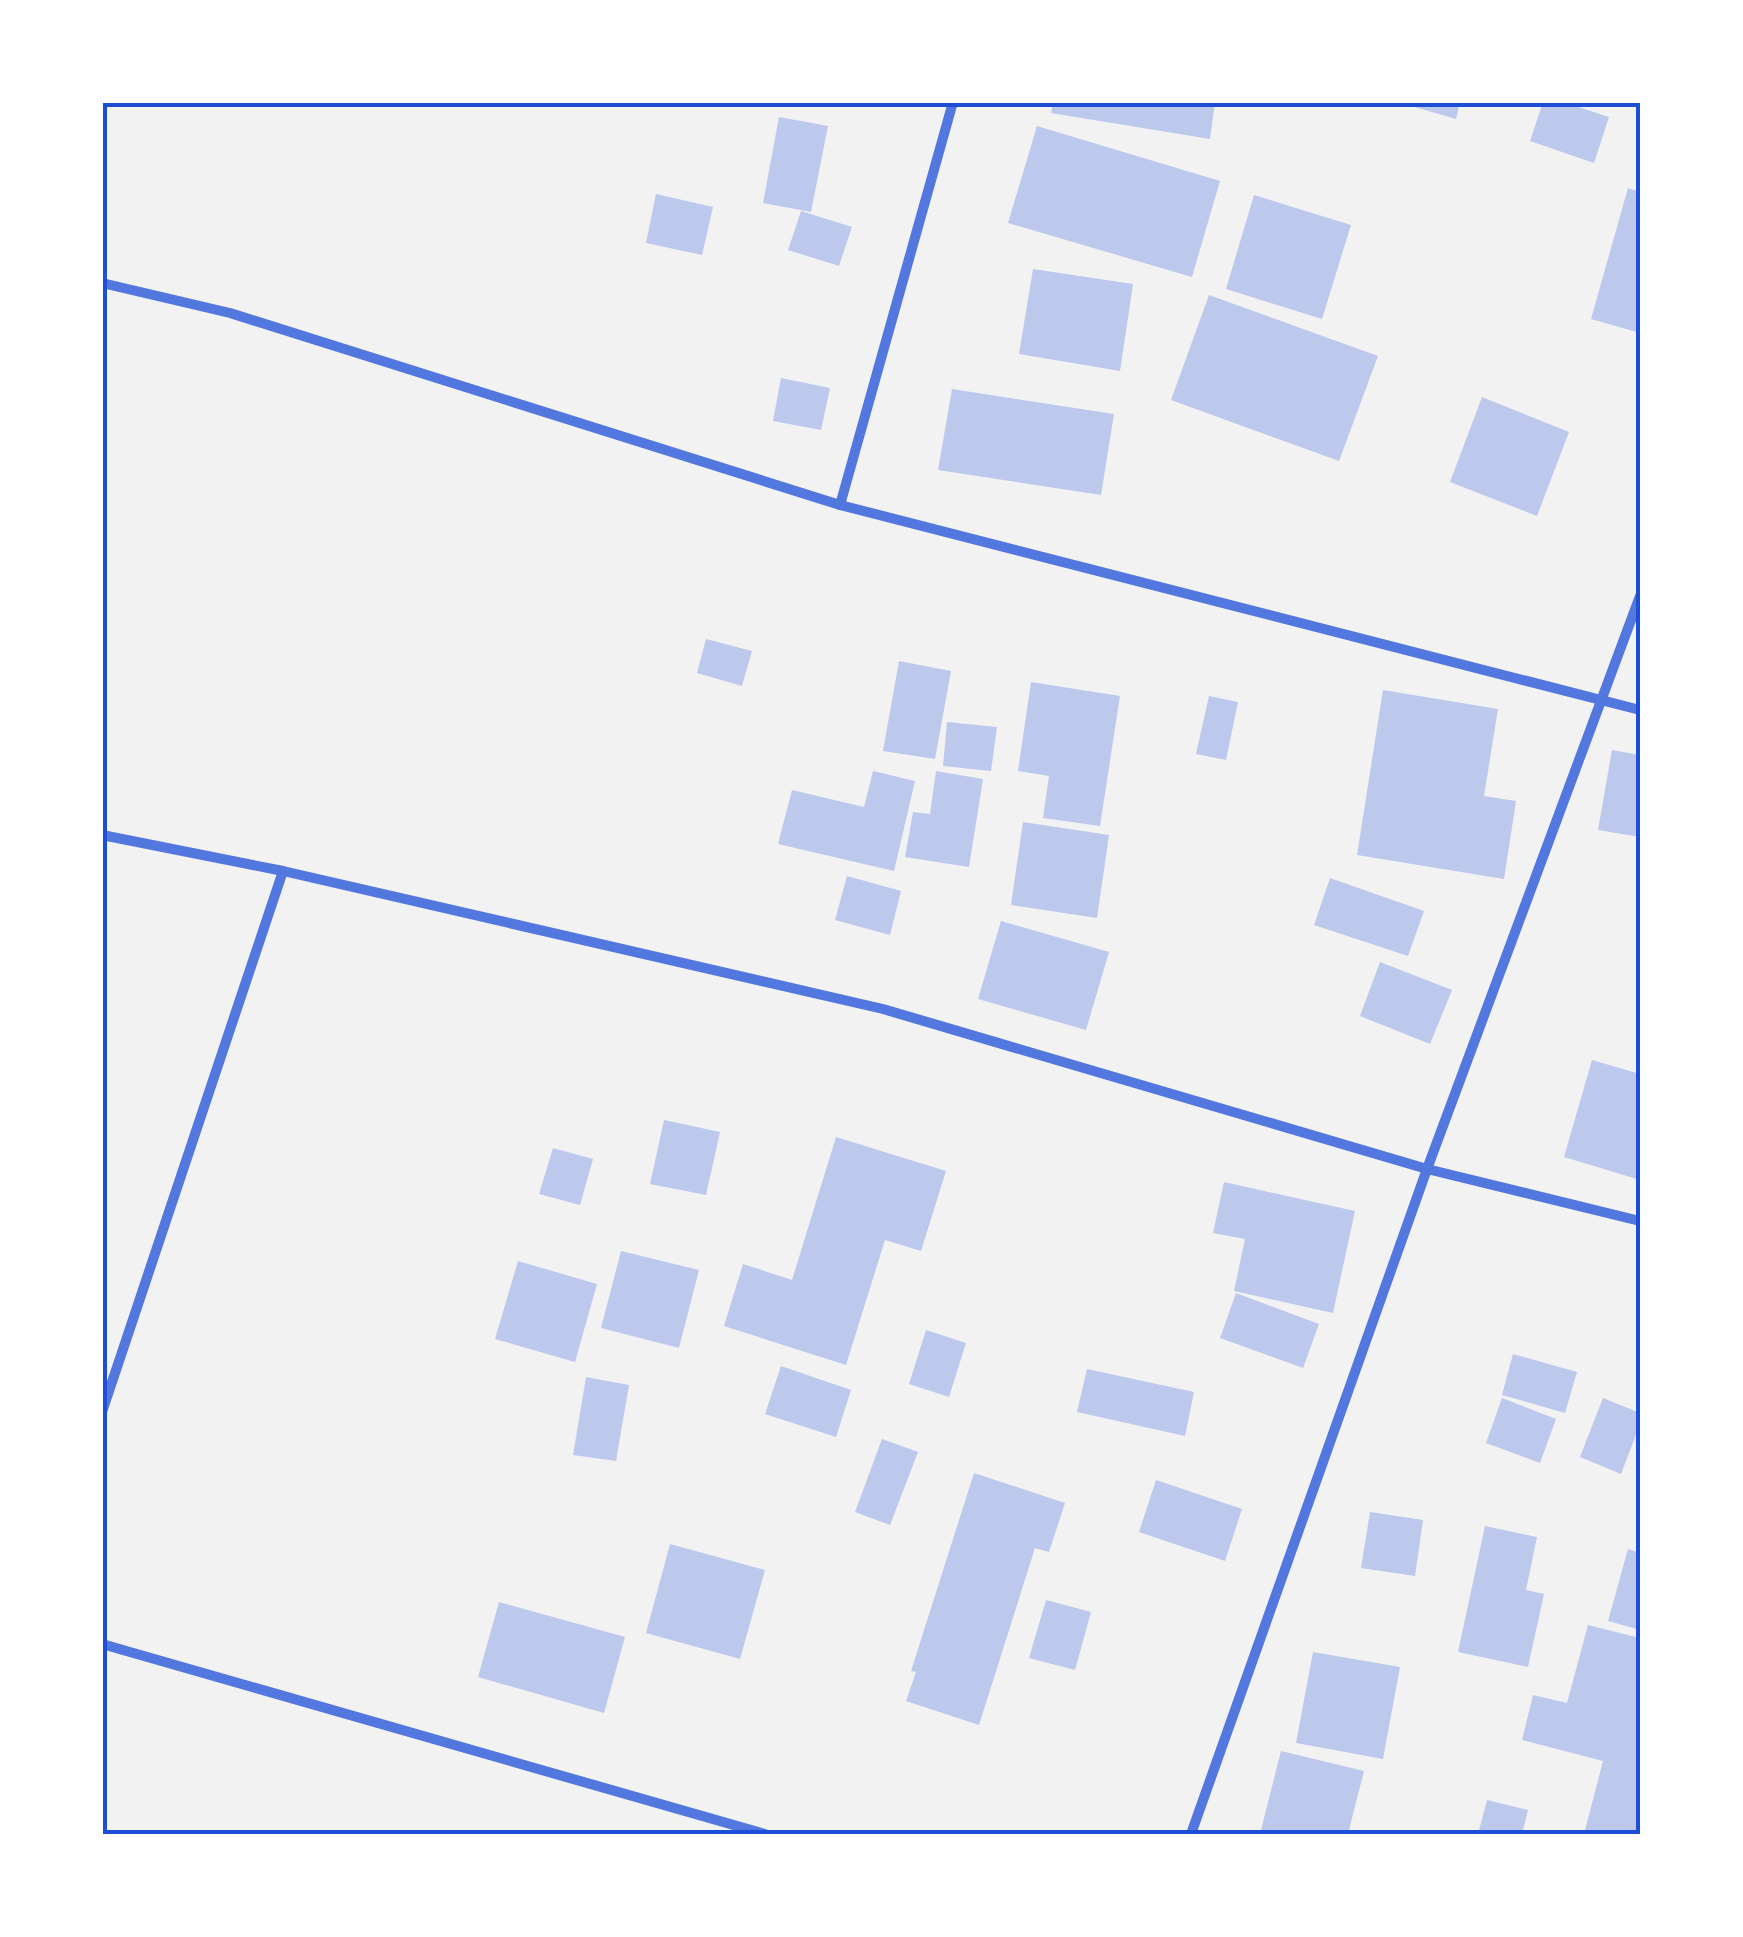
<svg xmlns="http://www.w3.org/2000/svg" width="1743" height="1937" viewBox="0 0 1743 1937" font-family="Georgia,serif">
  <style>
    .building { fill: #bdc9ec }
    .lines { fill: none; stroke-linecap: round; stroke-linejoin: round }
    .minor { stroke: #5277de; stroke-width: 10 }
    .neatline { fill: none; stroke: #1d4ed8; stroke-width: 4 }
  </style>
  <rect width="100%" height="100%" fill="#f2f2f2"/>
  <!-- building -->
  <g class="building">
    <path d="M 1053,102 L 1215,102 L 1210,139 L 1051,113 Z"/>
    <path d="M 1397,102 L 1460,102 L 1456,119 Z"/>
    <path d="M 1543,102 L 1563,102 L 1609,117 L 1594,163 L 1530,141 Z"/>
    <path d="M 779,117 L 828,126 L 811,212 L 763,203 Z"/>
    <path d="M 1037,126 L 1220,181 L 1192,277 L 1008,223 Z"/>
    <path d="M 1628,188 L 1640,192 L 1640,333 L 1591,319 Z"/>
    <path d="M 656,194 L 713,207 L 702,255 L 646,243 Z"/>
    <path d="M 1254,195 L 1351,225 L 1322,319 L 1226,289 Z"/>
    <path d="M 801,211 L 852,227 L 839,266 L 788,250 Z"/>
    <path d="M 1033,269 L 1133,284 L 1120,371 L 1019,354 Z"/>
    <path d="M 1209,295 L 1378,356 L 1339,461 L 1171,400 Z"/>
    <path d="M 781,378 L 830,388 L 821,430 L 773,421 Z"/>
    <path d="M 952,389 L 1114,414 L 1101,495 L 938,470 Z"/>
    <path d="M 1482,397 L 1569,432 L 1537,516 L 1450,482 Z"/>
    <path d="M 706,639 L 752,651 L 742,686 L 697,673 Z"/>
    <path d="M 899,661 L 951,671 L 935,759 L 883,751 Z"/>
    <path d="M 1031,682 L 1120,696 L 1100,826 L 1043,818 L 1049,776 L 1018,771 Z"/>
    <path d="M 1383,690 L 1498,709 L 1484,796 L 1516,801 L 1504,879 L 1357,855 Z"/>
    <path d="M 1209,696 L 1238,702 L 1226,760 L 1196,754 Z"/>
    <path d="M 947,722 L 997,727 L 991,771 L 943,766 Z"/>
    <path d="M 1612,750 L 1640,755 L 1640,837 L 1598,830 Z"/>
    <path d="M 873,771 L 915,781 L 894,871 L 778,844 L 792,790 L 864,807 Z"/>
    <path d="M 936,771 L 983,779 L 969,867 L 905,857 L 913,812 L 930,814 Z"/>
    <path d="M 1023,822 L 1109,835 L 1097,918 L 1011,905 Z"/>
    <path d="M 847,876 L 901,891 L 890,935 L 835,920 Z"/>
    <path d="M 1330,878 L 1424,911 L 1408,956 L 1314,925 Z"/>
    <path d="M 1001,921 L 1109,952 L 1086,1030 L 978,999 Z"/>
    <path d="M 1380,962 L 1452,990 L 1430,1044 L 1360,1016 Z"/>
    <path d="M 1592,1060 L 1640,1074 L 1640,1180 L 1564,1157 Z"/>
    <path d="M 664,1120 L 720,1132 L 706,1195 L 650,1184 Z"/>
    <path d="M 836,1137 L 946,1171 L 921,1251 L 885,1240 L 846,1365 L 724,1326 L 743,1264 L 792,1280 Z"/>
    <path d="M 553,1148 L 593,1159 L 580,1205 L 539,1194 Z"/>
    <path d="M 1224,1182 L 1355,1211 L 1333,1313 L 1234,1291 L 1245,1239 L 1213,1233 Z"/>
    <path d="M 621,1251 L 699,1270 L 679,1348 L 601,1328 Z"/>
    <path d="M 518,1261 L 597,1284 L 575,1362 L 495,1339 Z"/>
    <path d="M 1236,1293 L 1319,1324 L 1303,1368 L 1220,1338 Z"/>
    <path d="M 926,1330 L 966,1343 L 949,1397 L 909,1384 Z"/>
    <path d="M 1513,1354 L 1577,1372 L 1565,1413 L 1502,1395 Z"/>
    <path d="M 781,1366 L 851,1390 L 836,1437 L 765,1414 Z"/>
    <path d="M 1087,1369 L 1194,1392 L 1185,1436 L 1077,1412 Z"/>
    <path d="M 586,1377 L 629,1385 L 616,1461 L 573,1455 Z"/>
    <path d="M 1502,1398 L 1556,1419 L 1540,1463 L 1486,1443 Z"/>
    <path d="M 1603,1398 L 1640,1413 L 1640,1424 L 1621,1474 L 1580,1457 Z"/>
    <path d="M 882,1439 L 918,1452 L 890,1525 L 855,1512 Z"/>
    <path d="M 974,1473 L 1065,1503 L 1049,1552 L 1035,1548 L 979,1725 L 906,1701 L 916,1672 L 911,1671 Z"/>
    <path d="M 1156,1480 L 1242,1509 L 1225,1561 L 1139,1532 Z"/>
    <path d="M 1370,1512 L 1423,1520 L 1415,1576 L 1361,1568 Z"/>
    <path d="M 1485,1526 L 1537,1537 L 1526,1590 L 1544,1594 L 1528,1667 L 1458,1652 Z"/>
    <path d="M 670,1544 L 765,1570 L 740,1659 L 646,1633 Z"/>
    <path d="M 1628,1549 L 1640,1553 L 1640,1630 L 1608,1621 Z"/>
    <path d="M 1046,1600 L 1091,1612 L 1075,1670 L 1029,1658 Z"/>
    <path d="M 499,1602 L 625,1637 L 604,1713 L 478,1677 Z"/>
    <path d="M 1588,1625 L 1640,1638 L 1640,1834 L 1584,1834 L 1603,1761 L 1522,1740 L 1533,1695 L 1567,1703 Z"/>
    <path d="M 1313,1652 L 1400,1667 L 1383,1759 L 1296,1743 Z"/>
    <path d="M 1281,1751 L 1364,1771 L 1348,1834 L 1260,1834 Z"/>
    <path d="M 1487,1800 L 1528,1810 L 1522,1834 L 1478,1834 Z"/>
  </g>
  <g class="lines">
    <!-- minor -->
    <g class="minor">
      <path d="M 102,283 L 230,313 L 840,505 L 1640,710"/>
      <path d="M 840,505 L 953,102"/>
      <path d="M 102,835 L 283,871 L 883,1009 L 1427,1169 L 1640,1221"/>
      <path d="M 102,1412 L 283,871"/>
      <path d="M 102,1644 L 765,1834"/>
      <path d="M 1191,1834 L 1427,1169 L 1640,596"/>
    </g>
  </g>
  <!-- border -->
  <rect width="1743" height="1937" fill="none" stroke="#ffffff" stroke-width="210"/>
  <rect x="105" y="105" width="1533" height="1727" class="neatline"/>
</svg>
